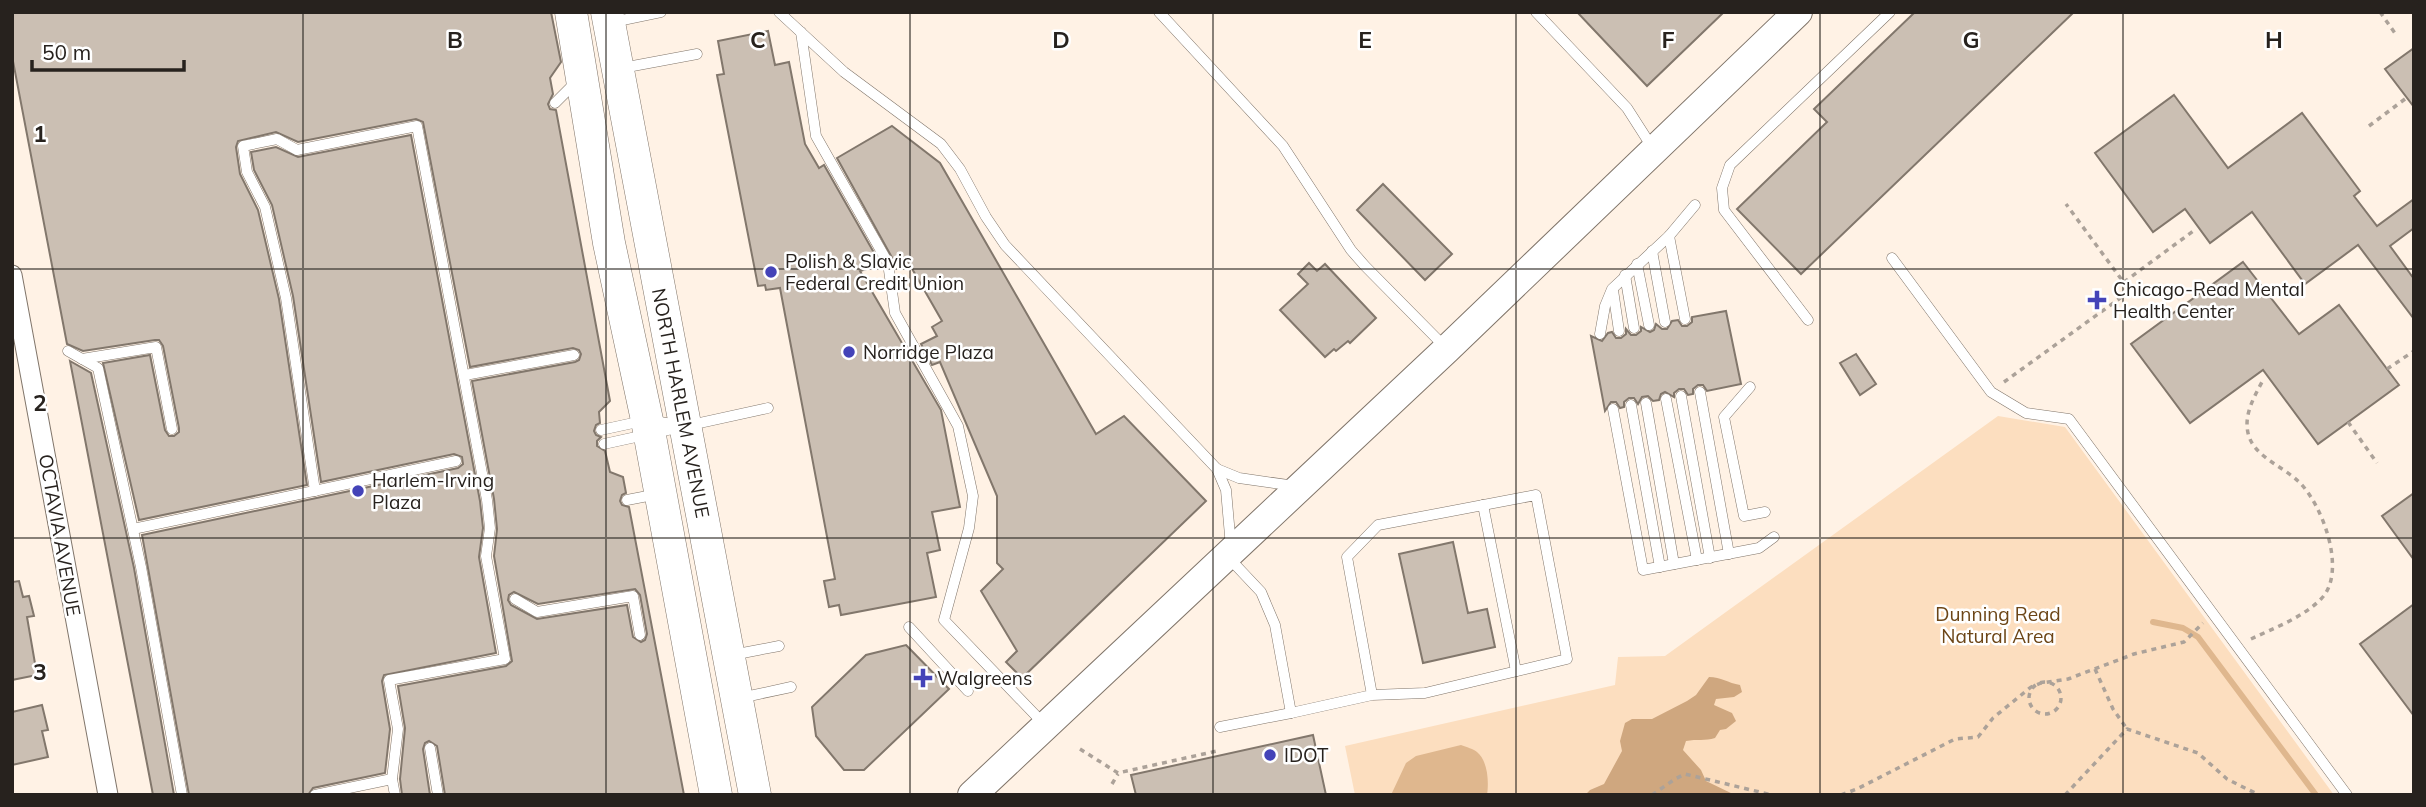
<svg xmlns="http://www.w3.org/2000/svg" width="2426" height="807" viewBox="0 0 2426 807" font-family="Mulish,sans-serif">
  <style>
    .green { fill: #fcdebf }
    .forest { fill: #cfa77f }
    .water { fill: #dfb78e }
    .lines { fill: none; stroke-linecap: round; stroke-linejoin: round }
    .stream { stroke: #dfb78e; stroke-width: 6 }
    .building { fill: #cbbfb3; stroke: #82776c; stroke-width: 2; fill-rule: evenodd }
    .lane-casing { stroke: #80756a; stroke-width: 11 }
    .street-casing { stroke: #80756a; stroke-width: 21 }
    .secondary-casing { stroke: #80756a; stroke-width: 30 }
    .primary-casing { stroke: #80756a; stroke-width: 33 }
    .path { stroke: #aca299; stroke-width: 3.5; stroke-dasharray: 5 5; stroke-linecap: butt }
    .lane { stroke: #fff; stroke-width: 10 }
    .street { stroke: #fff; stroke-width: 19 }
    .secondary { stroke: #fff; stroke-width: 28 }
    .primary { stroke: #fff; stroke-width: 32 }
    .grid { fill: none; stroke: #27221e; stroke-width: 2; stroke-opacity: 0.55 }
    .poi-dot { fill: #4443b8; stroke: #fff; stroke-width: 2.5 }
    .labels { text-anchor: middle; stroke-width: 5; stroke-linejoin: round; paint-order: stroke }
    .poi-label { font-size: 19px; fill: #27221e; stroke: #fff; text-anchor: start }
    .street-label { font-size: 19px; fill: #27221e; stroke: #fff }
    .park-label { font-size: 19px; fill: #6c4516; stroke: #fff }
    .grid-label { font-size: 23px; text-anchor: middle; font-weight: bold; fill: #27221e; stroke: #fff; stroke-width: 5; stroke-linejoin: round; paint-order: stroke }
  </style>
  <rect width="100%" height="100%" fill="#fff2e5"/>
  <!-- green -->
  <path class="green" d="M 1998,416 L 2065,427 L 2334,795 L 1355,795 L 1345,746 L 1615,685 L 1618,657 L 1665,656 Z"/>
  <!-- forest -->
  <path class="forest" d="M 1709,677 C 1721,677 1728,683 1740,685 L 1742,692 L 1734,697 L 1716,699 L 1714,705 L 1732,713 L 1736,721 L 1726,729 L 1720,730 L 1715,738 C 1705,741 1697,739 1686,741 L 1683,750 L 1701,770 L 1706,781 L 1735,795 L 1585,795 L 1590,790 L 1604,784 L 1622,751 L 1620,741 L 1625,723 L 1632,719 L 1652,719 L 1687,701 L 1696,695 Z"/>
  <!-- water -->
  <path class="water" d="M 1461,745 C 1466,747 1474,749 1477,752 C 1488,761 1489,782 1487,795 L 1391,795 L 1406,763 L 1416,756 Z"/>
  <g class="lines">
    <!-- stream -->
    <path class="stream" d="M 2153,622 L 2183,628 L 2198,637 L 2316,795"/>
  </g>
  <!-- building -->
  <g class="building">
    <path d="M 12,12 L 551,12 L 561,62 L 550,78 L 553,94 L 548,104 L 550,109 L 556,110 L 610,401 L 599,412 L 600,423 L 596,425 L 594,431 L 596,435 L 601,437 L 597,441 L 597,446 L 605,451 L 610,472 L 623,477 L 626,493 L 622,495 L 620,501 L 622,505 L 629,507 L 684,795 L 445,795 L 437,746 L 429,741 L 425,743 L 423,749 L 430,795 L 402,795 L 400,779 L 405,728 L 398,686 L 506,666 L 512,661 L 494,556 L 497,529 L 494,499 L 472,381 L 575,362 L 579,360 L 581,354 L 579,350 L 573,348 L 470,367 L 423,122 L 416,119 L 298,142 L 276,132 L 238,141 L 236,147 L 240,174 L 258,210 L 279,299 L 307,485 L 139,520 L 103,363 L 150,355 L 165,430 L 169,436 L 174,436 L 179,432 L 179,428 L 163,346 L 159,340 L 155,340 L 83,351 L 67,344 L 12,56 ZM 635,589 L 640,595 L 647,634 L 645,640 L 641,642 L 633,637 L 627,605 L 537,619 L 511,605 L 508,600 L 509,595 L 514,592 L 538,604 Z"/>
    <path d="M 1577,12 L 1724,12 L 1647,86 Z"/>
    <path d="M 1915,12 L 2074,12 L 1801,274 L 1737,209 L 1827,122 L 1814,109 Z"/>
    <path d="M 768,31 L 775,65 L 789,62 L 805,144 L 819,168 L 824,165 L 881,265 L 860,271 L 941,410 L 960,507 L 932,512 L 940,550 L 927,553 L 936,597 L 841,615 L 839,605 L 829,607 L 824,581 L 835,579 L 780,288 L 766,290 L 765,285 L 758,286 L 717,75 L 724,74 L 718,41 Z"/>
    <path d="M 2414,48 L 2414,107 L 2385,69 Z"/>
    <path d="M 2174,95 L 2228,168 L 2302,113 L 2360,191 L 2354,196 L 2377,226 L 2414,199 L 2414,228 L 2390,246 L 2414,279 L 2414,319 L 2358,245 L 2305,284 L 2252,212 L 2210,243 L 2185,209 L 2153,232 L 2095,153 Z"/>
    <path d="M 892,126 L 940,163 L 1096,434 L 1124,416 L 1206,501 L 1022,678 L 1006,662 L 1017,651 L 981,591 L 1003,569 L 997,563 L 997,496 L 940,362 L 932,365 L 921,344 L 937,336 L 932,327 L 942,321 L 907,260 L 895,263 L 837,158 Z"/>
    <path d="M 411,135 L 480,501 L 483,528 L 479,557 L 496,653 L 384,675 L 382,681 L 390,729 L 385,773 L 313,788 L 308,795 L 189,795 L 142,535 L 458,468 L 463,464 L 462,457 L 454,454 L 321,482 L 293,296 L 272,205 L 254,170 L 251,152 L 276,147 L 298,157 Z"/>
    <path d="M 1383,184 L 1452,254 L 1425,280 L 1357,210 Z"/>
    <path d="M 2243,262 L 2299,334 L 2339,305 L 2399,385 L 2318,444 L 2263,370 L 2190,423 L 2131,344 Z"/>
    <path d="M 1309,263 L 1317,271 L 1325,264 L 1376,318 L 1350,343 L 1348,341 L 1336,351 L 1334,349 L 1325,357 L 1280,310 L 1308,284 L 1298,274 Z"/>
    <path d="M 1726,311 L 1741,384 L 1707,391 L 1703,385 L 1698,385 L 1693,389 L 1693,394 L 1688,395 L 1684,389 L 1679,389 L 1674,393 L 1674,397 L 1665,392 L 1661,394 L 1659,400 L 1653,401 L 1648,396 L 1642,397 L 1638,404 L 1634,398 L 1629,398 L 1624,402 L 1624,407 L 1620,408 L 1616,402 L 1611,402 L 1605,411 L 1591,336 L 1602,341 L 1608,333 L 1612,332 L 1616,338 L 1621,338 L 1626,334 L 1626,329 L 1631,335 L 1636,335 L 1641,331 L 1641,327 L 1650,332 L 1654,330 L 1656,324 L 1662,329 L 1667,329 L 1672,321 L 1678,320 L 1682,326 L 1687,326 L 1692,322 L 1692,317 Z"/>
    <path d="M 1856,354 L 1876,384 L 1860,395 L 1840,363 Z"/>
    <path d="M 70,361 L 91,373 L 134,568 L 174,795 L 153,795 Z"/>
    <path d="M 2414,493 L 2414,560 L 2382,516 Z"/>
    <path d="M 1453,542 L 1468,613 L 1487,609 L 1495,647 L 1423,663 L 1399,554 Z"/>
    <path d="M 19,581 L 23,597 L 29,596 L 34,616 L 27,617 L 37,675 L 12,680 L 12,582 Z"/>
    <path d="M 2414,604 L 2414,716 L 2360,644 Z"/>
    <path d="M 906,645 L 949,689 L 864,770 L 844,770 L 816,736 L 812,707 L 866,655 Z"/>
    <path d="M 42,705 L 48,730 L 42,731 L 48,757 L 12,765 L 12,712 Z"/>
    <path d="M 1313,735 L 1326,795 L 1136,795 L 1131,775 Z"/>
  </g>
  <g class="lines">
    <!-- lane casing -->
    <g class="lane-casing">
      <g id="lane">
        <path d="M 779,12 L 844,72 L 941,144 L 960,169 L 986,217 L 1005,245 L 1217,469 L 1226,490 L 1231,547"/>
        <path d="M 1159,12 L 1283,146 L 1351,250 L 1365,266 L 1447,349"/>
        <path d="M 1536,12 L 1627,108 L 1652,147"/>
        <path d="M 613,22 L 661,12"/>
        <path d="M 801,32 L 816,136 L 888,263 L 895,313 L 958,426 L 973,496 L 969,528 L 944,620 L 1043,723"/>
        <path d="M 622,68 L 697,54"/>
        <path d="M 555,103 L 576,82"/>
        <path d="M 1669,236 L 1685,319"/>
        <path d="M 1652,251 L 1665,322"/>
        <path d="M 1892,258 L 1991,392 L 2026,413 L 2069,419 L 2347,795"/>
        <path d="M 1637,264 L 1649,325"/>
        <path d="M 1625,275 L 1634,328"/>
        <path d="M 1613,290 L 1619,331"/>
        <path d="M 1808,320 L 1724,210 L 1722,188 L 1730,165 L 1890,12"/>
        <path d="M 1600,334 L 1605,306 L 1612,289 L 1669,236 L 1695,205"/>
        <path d="M 68,351 L 98,368 L 141,567 L 182,795"/>
        <path d="M 82,359 L 156,347 L 172,429"/>
        <path d="M 465,375 L 574,355"/>
        <path d="M 1750,387 L 1724,417 L 1744,516 L 1765,512"/>
        <path d="M 1700,392 L 1729,554"/>
        <path d="M 1681,396 L 1710,558"/>
        <path d="M 1666,399 L 1697,560"/>
        <path d="M 1646,403 L 1674,564"/>
        <path d="M 1631,405 L 1660,567"/>
        <path d="M 1613,409 L 1643,570 L 1759,548 L 1774,537"/>
        <path d="M 601,430 L 647,420 L 679,425"/>
        <path d="M 604,444 L 768,408"/>
        <path d="M 1217,469 L 1239,478 L 1295,486"/>
        <path d="M 315,491 L 286,298 L 265,207 L 247,172 L 243,146 L 277,139 L 297,150 L 417,126 L 487,500 L 490,528 L 486,556 L 505,659 L 389,680 L 398,729 L 392,779 L 395,795"/>
        <path d="M 627,500 L 658,494"/>
        <path d="M 1483,505 L 1516,671"/>
        <path d="M 133,529 L 456,461"/>
        <path d="M 1228,557 L 1261,592 L 1275,625 L 1291,713 L 1372,695 L 1347,557 L 1378,525 L 1536,495 L 1567,659 L 1425,693 L 1372,695"/>
        <path d="M 515,599 L 537,612 L 633,596 L 640,635"/>
        <path d="M 909,627 L 968,691"/>
        <path d="M 732,655 L 779,646"/>
        <path d="M 740,698 L 791,687"/>
        <path d="M 1220,727 L 1291,713"/>
        <path d="M 430,748 L 438,795"/>
        <path d="M 315,795 L 392,779"/>
      </g>
    </g>
    <!-- street casing -->
    <g class="street-casing">
      <path id="street" d="M 12,275 L 108,795"/>
    </g>
    <!-- secondary casing -->
    <g class="secondary-casing">
      <path id="secondary" d="M 972,795 L 1447,349 L 1798,12"/>
    </g>
    <!-- primary casing -->
    <g class="primary-casing">
      <g id="primary">
        <path d="M 571,12 L 609,243 L 647,420 L 716,795"/>
        <path d="M 607,12 L 755,795"/>
      </g>
    </g>
    <!-- path -->
    <g class="path">
      <path d="M 2380,12 L 2397,36"/>
      <path d="M 2369,126 L 2405,99"/>
      <path d="M 2124,282 L 2196,229"/>
      <path d="M 2387,369 L 2414,351"/>
      <path d="M 2004,382 L 2130,291 L 2066,204"/>
      <path d="M 2348,422 L 2377,463"/>
      <path d="M 2251,639 C 2274,628 2302,618 2321,599 C 2348,572 2322,503 2298,481 C 2282,466 2253,456 2248,433 C 2244,415 2253,399 2262,382"/>
      <path d="M 2095,669 L 2113,709 L 2127,729"/>
      <circle cx="2045" cy="698" r="16"/>
      <path d="M 1080,749 L 1118,773 L 1217,751"/>
      <path d="M 1112,784 L 1118,774"/>
      <path d="M 1652,795 L 1675,779 L 1685,774 L 1772,795"/>
      <path d="M 1841,795 L 1857,789 L 1955,739 L 1978,737 L 1993,718 L 2031,687 L 2041,683 L 2068,679 L 2134,654 L 2184,642 L 2203,623"/>
      <path d="M 2065,795 L 2127,729 L 2198,753 L 2227,779 L 2259,795"/>
    </g>
    <!-- lane -->
    <use href="#lane" class="lane"/>
    <!-- street -->
    <use href="#street" class="street"/>
    <!-- secondary -->
    <use href="#secondary" class="secondary"/>
    <!-- primary -->
    <use href="#primary" class="primary"/>
  </g>
  <!-- grid -->
  <path class="grid" d="M 303,12 L 303,795M 606,12 L 606,795M 910,12 L 910,795M 1213,12 L 1213,795M 1516,12 L 1516,795M 1820,12 L 1820,795M 2123,12 L 2123,795M 12,269 L 2414,269M 12,538 L 2414,538"/>
  <!-- markers -->
  <g class="poi-dot">
    <circle cx="771" cy="272" r="7"/>
    <path d="M2093.5 289.5h7v7h7v7h-7v7h-7v-7h-7v-7h7z"/>
    <circle cx="849" cy="352" r="7"/>
    <circle cx="358" cy="491" r="7"/>
    <path d="M919.5 667.5h7v7h7v7h-7v7h-7v-7h-7v-7h7z"/>
    <circle cx="1270" cy="755" r="7"/>
  </g>
  <g class="labels">
    <!-- poi labels -->
    <g class="poi-label">
      <text x="785" y="268">Polish &amp; Slavic<tspan x="785" dy="22">Federal Credit Union</tspan></text>
      <text x="2113" y="296">Chicago-Read Mental<tspan x="2113" dy="22">Health Center</tspan></text>
      <text x="863" y="359">Norridge Plaza</text>
      <text x="372" y="487">Harlem-Irving<tspan x="372" dy="22">Plaza</tspan></text>
      <text x="937" y="685">Walgreens</text>
      <text x="1284" y="762">IDOT</text>
    </g>
    <!-- street labels -->
    <g class="street-label">
      <text transform="translate(681 403) rotate(79)" y="7">NORTH HARLEM AVENUE</text>
      <text transform="translate(60 535) rotate(80)" y="7">OCTAVIA AVENUE</text>
    </g>
    <!-- park labels -->
    <g class="park-label">
      <text x="1998" y="621">Dunning Read<tspan x="1998" dy="22">Natural Area</tspan></text>
    </g>
  </g>
  <g class="grid-label">
    <text x="455" y="48">B</text>
    <text x="758" y="48">C</text>
    <text x="1061" y="48">D</text>
    <text x="1365" y="48">E</text>
    <text x="1668" y="48">F</text>
    <text x="1971" y="48">G</text>
    <text x="2274" y="48">H</text>
    <text x="40" y="142">1</text>
    <text x="40" y="411">2</text>
    <text x="40" y="680">3</text>
  </g>
  <!-- border -->
  <rect width="2426" height="807" fill="none" stroke="#27221e" stroke-width="28"/>
  <!-- scale -->
  <path d="M32 60v10h152v-10" fill="none" stroke="#27221e" stroke-width="3.5"/>
  <text x="42" y="60" font-size="21" fill="#27221e" stroke="#ffffff" stroke-width="5" paint-order="stroke">50 m</text>
</svg>
